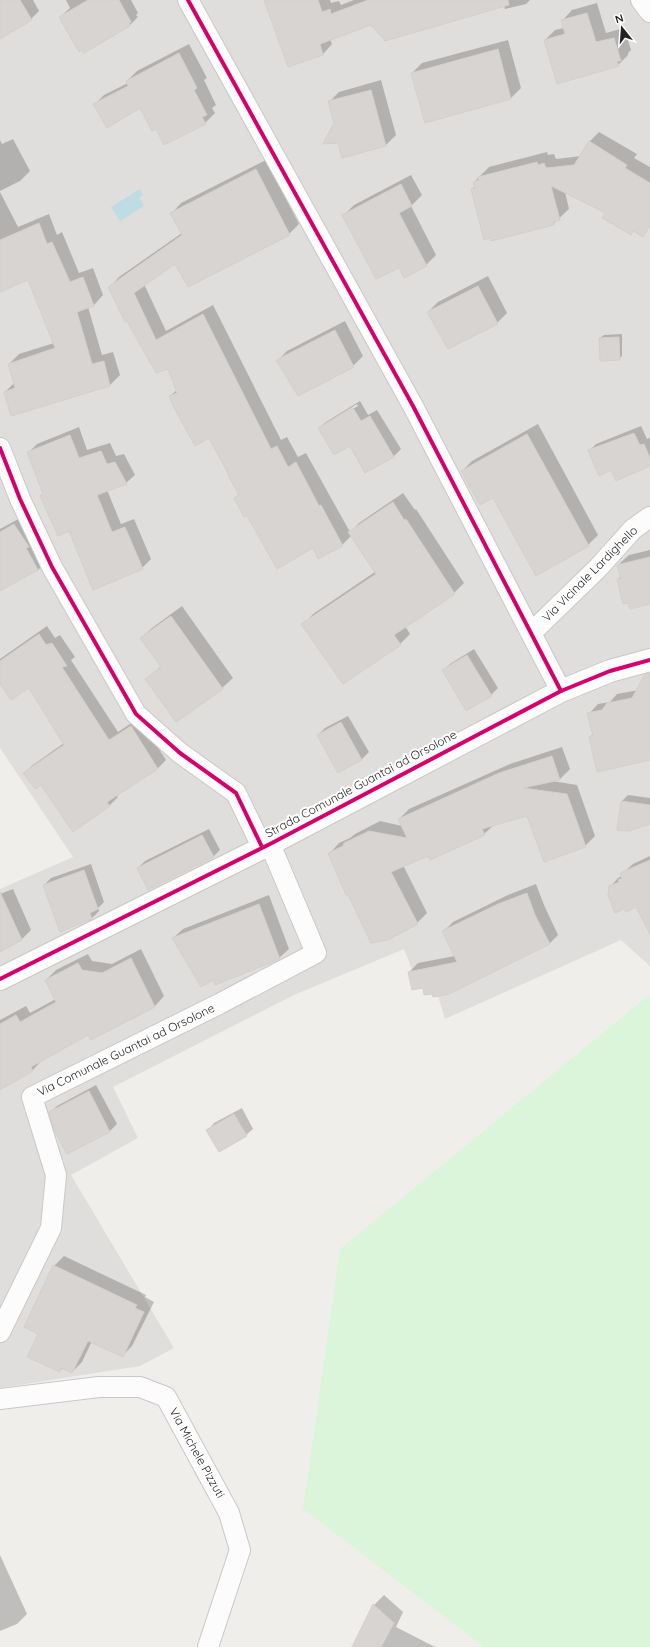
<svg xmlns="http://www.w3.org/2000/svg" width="650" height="1647" viewBox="0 0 650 1647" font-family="Quicksand,sans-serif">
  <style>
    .residential { fill: #dfdedc }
    .park { fill: #daf5da }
    .water { fill: #bfdbe3 }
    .shadow { fill: #0003; fill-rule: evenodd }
    .building { fill: #d7d4d2; stroke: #d3d0cc }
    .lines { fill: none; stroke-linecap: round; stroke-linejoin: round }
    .minor-casing { stroke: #c9c8c7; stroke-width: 22 }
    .tertiary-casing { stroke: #c9c8c7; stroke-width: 24 }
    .minor { stroke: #fdfcfc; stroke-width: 20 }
    .tertiary { stroke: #fdfcfc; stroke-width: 22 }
    .cycleway-casing { stroke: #fff; stroke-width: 6 }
    .cycleway { stroke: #d6006c; stroke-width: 4 }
    .labels { text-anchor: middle; stroke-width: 4; stroke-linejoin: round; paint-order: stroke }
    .street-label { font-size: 12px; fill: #222; stroke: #fff }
  </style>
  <rect width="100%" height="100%" fill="#f0eeeb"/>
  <!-- residential -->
  <path class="residential" d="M 0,0 L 650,0 L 650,966 L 621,940 L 445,1019 L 437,993 L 419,987 L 404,949 L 294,995 L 113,1087 L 138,1138 L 71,1175 L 174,1348 L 140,1366 L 0,1388 L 0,889 L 73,857 L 0,748 Z"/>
  <!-- park -->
  <path class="park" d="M 650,994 L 650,1647 L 484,1647 L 303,1509 L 340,1249 Z"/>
  <!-- water -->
  <path class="water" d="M 140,189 L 143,195 L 139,198 L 144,206 L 120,221 L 111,207 Z"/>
  <!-- shadow -->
  <g class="shadow">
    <path d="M 0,0 L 33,0 L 39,11 L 31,19 L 0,38 Z"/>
    <path d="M 66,0 L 131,0 L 138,13 L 136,15 L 138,17 L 130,25 L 60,17 L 70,8 Z"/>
    <path d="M 270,0 L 330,0 L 331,3 L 339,1 L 341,5 L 354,0 L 530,0 L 526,4 L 505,9 L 504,6 L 371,24 L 330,39 L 332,44 L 323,54 L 288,66 Z"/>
    <path d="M 597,3 L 606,33 L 624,28 L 631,50 L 628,53 L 628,55 L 618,65 L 545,40 L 555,30 L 564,28 L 562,21 L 572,10 Z"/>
    <path d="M 508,40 L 521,88 L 511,98 L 412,73 L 422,63 Z"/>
    <path d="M 189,44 L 207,78 L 204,80 L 216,105 L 212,108 L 215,113 L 205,123 L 156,128 L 140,107 L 94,105 L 104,95 L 128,83 L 127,81 L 137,71 Z"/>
    <path d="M 381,80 L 396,135 L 386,145 L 343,157 L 329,102 L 339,92 Z"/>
    <path d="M 599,132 L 637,154 L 634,158 L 650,167 L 650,210 L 641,224 L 631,234 L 606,213 L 565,192 L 569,209 L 553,224 L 472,189 L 475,186 L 474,182 L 489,167 L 547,152 L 548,155 L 554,154 L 556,159 L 581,156 L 589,142 Z"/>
    <path d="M 13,139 L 30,171 L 20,181 L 0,191 L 0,140 L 2,144 Z"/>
    <path d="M 266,160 L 299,224 L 289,234 L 176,263 L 144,284 L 166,331 L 213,305 L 281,440 L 287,437 L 298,457 L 306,453 L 350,532 L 359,523 L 403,493 L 415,510 L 416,509 L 464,583 L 454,593 L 405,626 L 410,634 L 400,644 L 303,625 L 313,614 L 375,572 L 351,536 L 342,545 L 314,546 L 247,514 L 235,498 L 240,494 L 209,437 L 170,396 L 177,390 L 169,368 L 110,287 L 119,277 L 182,233 L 172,213 L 181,203 Z"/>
    <path d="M 411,175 L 422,195 L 411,206 L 436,255 L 426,265 L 399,267 L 344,215 L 354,205 Z"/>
    <path d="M 0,192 L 18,227 L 49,214 L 57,235 L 62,232 L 79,273 L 93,268 L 103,295 L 94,305 L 88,307 L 102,355 L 113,352 L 120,375 L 110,385 L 11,414 L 5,392 L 15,382 L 9,364 L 19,354 L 54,343 L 29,279 L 0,291 Z"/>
    <path d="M 488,276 L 507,313 L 497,323 L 428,312 L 438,302 Z"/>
    <path d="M 345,321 L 363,356 L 353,366 L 277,361 L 287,351 Z"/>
    <path d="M 622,334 L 622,356 L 619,359 L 600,338 L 604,335 Z"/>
    <path d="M 360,401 L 368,415 L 377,410 L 401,449 L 394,456 L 365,472 L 350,445 L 319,428 L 326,422 ZM 357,404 L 358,406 L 326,425 L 326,423 Z"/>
    <path d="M 538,424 L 598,535 L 588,545 L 536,574 L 493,497 L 462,471 L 472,461 Z"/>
    <path d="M 641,426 L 647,439 L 650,438 L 650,465 L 612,469 L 589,451 L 596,444 Z"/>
    <path d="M 79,427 L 87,450 L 110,443 L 116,456 L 124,454 L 135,475 L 126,483 L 107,490 L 121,524 L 134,519 L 151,559 L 142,568 L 69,530 L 41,496 L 44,493 L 28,453 L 37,444 Z"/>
    <path d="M 22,517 L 45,563 L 38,570 L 0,589 L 0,529 Z"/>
    <path d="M 650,550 L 650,603 L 618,579 L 621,576 L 618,565 L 629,555 Z"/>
    <path d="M 182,606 L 233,678 L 222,688 L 147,679 L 161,666 L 141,638 L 152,628 Z"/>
    <path d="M 47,626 L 55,638 L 60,635 L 75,657 L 71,660 L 118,732 L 139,718 L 166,760 L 158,768 L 116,795 L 118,797 L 110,805 L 74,830 L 41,783 L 24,773 L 33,765 L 64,743 L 29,687 L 0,682 L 0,659 Z"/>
    <path d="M 474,649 L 498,688 L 491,695 L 443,671 L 450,664 Z"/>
    <path d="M 650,682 L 650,759 L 590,737 L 593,734 L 589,714 L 598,704 L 610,702 L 617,694 L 639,690 Z"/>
    <path d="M 348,716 L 369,752 L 362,759 L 338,772 L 318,735 L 325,728 Z"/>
    <path d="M 562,747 L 570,769 L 560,779 L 552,781 L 577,785 L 595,836 L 585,846 L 528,814 L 494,825 L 484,834 L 403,865 L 427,913 L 417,923 L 330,853 L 339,843 L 350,838 L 355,834 L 380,821 L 402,826 L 399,819 L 409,809 L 510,764 Z"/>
    <path d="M 628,795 L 650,798 L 650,823 L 621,802 Z"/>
    <path d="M 209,829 L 220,850 L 213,857 L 138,868 L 145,861 Z"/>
    <path d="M 650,856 L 650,921 L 636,906 L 610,887 L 618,878 L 624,875 L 624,872 L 633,864 Z"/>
    <path d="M 91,864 L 104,902 L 98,908 L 99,911 L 92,918 L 60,930 L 44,885 L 51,878 Z"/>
    <path d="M 536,884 L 544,905 L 558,935 L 549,944 L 433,993 L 424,987 L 409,972 L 418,963 L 455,956 L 444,931 L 453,922 L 508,895 Z"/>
    <path d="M 13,889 L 31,930 L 21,940 L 0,951 L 0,894 Z"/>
    <path d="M 269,895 L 289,949 L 279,958 L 214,978 L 173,938 L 183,929 Z"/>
    <path d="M 141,949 L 164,996 L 155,1006 L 91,1038 L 89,1033 L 42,1060 L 33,1070 L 0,1088 L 0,1020 L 26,1006 L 30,1013 L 56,999 L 46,980 L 56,970 L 88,954 L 92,961 L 112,964 Z"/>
    <path d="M 96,1085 L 117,1124 L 110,1131 L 67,1153 L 50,1113 L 57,1106 Z"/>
    <path d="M 242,1108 L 253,1129 L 246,1135 L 208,1130 L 214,1123 Z"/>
    <path d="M 64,1256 L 146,1295 L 145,1297 L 154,1302 L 132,1346 L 122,1356 L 92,1341 L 82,1362 L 72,1372 L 63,1368 L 59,1371 L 39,1334 L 54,1266 Z"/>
    <path d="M 0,1555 L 27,1614 L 17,1624 L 0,1631 Z"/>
    <path d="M 384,1595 L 403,1612 L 396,1627 L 435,1647 L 353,1647 L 374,1605 Z"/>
  </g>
  <!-- building -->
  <g class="building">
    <path d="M 0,0 L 20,0 L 32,20 L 0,39 Z"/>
    <path d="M 88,0 L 119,0 L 131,22 L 129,23 L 130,26 L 84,53 L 82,50 L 79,52 L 59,17 Z"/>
    <path d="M 264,0 L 318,0 L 322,12 L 330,9 L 331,14 L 368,0 L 508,0 L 509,5 L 385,41 L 371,25 L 320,44 L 323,55 L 288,67 Z"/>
    <path d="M 587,13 L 596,42 L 614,38 L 621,61 L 617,61 L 619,66 L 557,84 L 544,40 L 565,34 L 561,20 Z"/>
    <path d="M 498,49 L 511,99 L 425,123 L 411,73 Z"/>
    <path d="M 179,53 L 197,88 L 194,90 L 207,115 L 202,117 L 206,124 L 164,145 L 156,129 L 152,131 L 140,108 L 107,128 L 93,104 L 128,86 L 126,81 Z"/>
    <path d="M 371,90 L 386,146 L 342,158 L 338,143 L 323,144 L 334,123 L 328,101 Z"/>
    <path d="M 589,141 L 627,165 L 625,168 L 650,183 L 650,226 L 643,237 L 633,231 L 631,235 L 602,218 L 605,213 L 604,212 L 551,186 L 560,220 L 553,222 L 554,225 L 491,241 L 490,238 L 484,240 L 471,189 L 475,188 L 473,182 L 479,180 L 478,177 L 537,162 L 538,165 L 544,163 L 546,168 L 574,165 Z"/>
    <path d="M 256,169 L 290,235 L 188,287 L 175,264 L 134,293 L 156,340 L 203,314 L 271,449 L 277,446 L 288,467 L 296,462 L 319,506 L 321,505 L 343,546 L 318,559 L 313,548 L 277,569 L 247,516 L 244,517 L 234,498 L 239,495 L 227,473 L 228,473 L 209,438 L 195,446 L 173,406 L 169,396 L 177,393 L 168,369 L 156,373 L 127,321 L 125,322 L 108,287 L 182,235 L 170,213 Z"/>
    <path d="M 401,184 L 412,206 L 399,213 L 427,266 L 404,278 L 399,268 L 376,279 L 342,215 Z"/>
    <path d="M 39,223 L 47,244 L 52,242 L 70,282 L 83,277 L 94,306 L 77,312 L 92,364 L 104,361 L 110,386 L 11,416 L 4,392 L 15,388 L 8,364 L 55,348 L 28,280 L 0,292 L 0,240 Z"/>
    <path d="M 478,286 L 498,324 L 448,349 L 427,312 Z"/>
    <path d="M 335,330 L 354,367 L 298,396 L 276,360 Z"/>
    <path d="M 619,337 L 620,360 L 600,361 L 599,338 Z"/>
    <path d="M 353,408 L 361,421 L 370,416 L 394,457 L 365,473 L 350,446 L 334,455 L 318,428 Z"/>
    <path d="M 634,433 L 640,445 L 644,444 L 650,458 L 650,466 L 616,481 L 611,470 L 599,476 L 588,450 Z"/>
    <path d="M 527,434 L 589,546 L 536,576 L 493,498 L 480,505 L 461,471 Z"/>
    <path d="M 70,435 L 79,458 L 101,451 L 107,464 L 115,462 L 127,484 L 97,495 L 112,532 L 125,527 L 143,569 L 93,590 L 69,531 L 58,536 L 40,496 L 43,494 L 27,452 Z"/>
    <path d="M 393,502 L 404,520 L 406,519 L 455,594 L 394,635 L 401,645 L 343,684 L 301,624 L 376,574 L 348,532 Z"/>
    <path d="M 14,524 L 29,547 L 26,548 L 38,570 L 0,591 L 0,532 Z"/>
    <path d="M 650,557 L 650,604 L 630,609 L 628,603 L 623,604 L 617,579 L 621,578 L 617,565 Z"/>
    <path d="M 171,616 L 223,689 L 176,722 L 145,679 L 161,667 L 140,638 Z"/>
    <path d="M 39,634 L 46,645 L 52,643 L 67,666 L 62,667 L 109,740 L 131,726 L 158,769 L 107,802 L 110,806 L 73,832 L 41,785 L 35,789 L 23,773 L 64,745 L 29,688 L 11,700 L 0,684 L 0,661 Z"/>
    <path d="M 467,655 L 492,696 L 466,711 L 442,670 Z"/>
    <path d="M 650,673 L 650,760 L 597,772 L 589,737 L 593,736 L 587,713 L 602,710 L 607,703 L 632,698 L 645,674 Z"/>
    <path d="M 341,722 L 362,760 L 338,773 L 317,735 Z"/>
    <path d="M 552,756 L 560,780 L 523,788 L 567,794 L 586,847 L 544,862 L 527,816 L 482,829 L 485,835 L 430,860 L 428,856 L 391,872 L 418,924 L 388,940 L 371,943 L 348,895 L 346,895 L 328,853 L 343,846 L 344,843 L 369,831 L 407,838 L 398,819 L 499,773 Z"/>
    <path d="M 621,801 L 650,805 L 650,824 L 629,831 L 617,830 Z"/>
    <path d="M 202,835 L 214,857 L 148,890 L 137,868 Z"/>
    <path d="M 650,860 L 650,934 L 636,907 L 626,912 L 624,909 L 615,913 L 608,895 L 609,886 L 619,882 L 618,880 L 622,878 L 620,873 Z"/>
    <path d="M 84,870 L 98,909 L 90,913 L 92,919 L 60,932 L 43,885 Z"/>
    <path d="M 0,892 L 22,940 L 0,952 Z"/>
    <path d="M 527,893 L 535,915 L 550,944 L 449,994 L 433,997 L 432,994 L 424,995 L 423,988 L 412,990 L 408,972 L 457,962 L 442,931 L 498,904 Z"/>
    <path d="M 259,904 L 280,959 L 215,985 L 213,980 L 201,987 L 172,938 Z"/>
    <path d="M 131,958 L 155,1007 L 91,1040 L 88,1035 L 31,1067 L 33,1071 L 0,1090 L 0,1024 L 16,1015 L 20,1022 L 56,1002 L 45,980 L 78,963 L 82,970 L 102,973 Z"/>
    <path d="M 89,1091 L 110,1132 L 67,1154 L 54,1130 L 49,1112 Z"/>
    <path d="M 234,1114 L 247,1136 L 219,1152 L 206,1130 Z"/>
    <path d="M 53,1265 L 137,1305 L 135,1308 L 144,1312 L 123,1357 L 88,1341 L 72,1373 L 61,1368 L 60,1372 L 27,1357 L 38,1334 L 24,1327 Z"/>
    <path d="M 373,1604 L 394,1623 L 381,1647 L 352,1647 Z"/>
  </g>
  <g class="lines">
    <!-- minor casing -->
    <g class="minor-casing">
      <g id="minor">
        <path d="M 188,0 L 413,406 L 561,691"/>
        <path d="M 641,0 L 650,12"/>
        <path d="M 0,448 L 20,499 L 52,567 L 136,714 L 180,753 L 236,793 L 262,847"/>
        <path d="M 531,633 L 598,568 L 633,529 L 650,517"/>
        <path d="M 0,1332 L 51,1228 L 56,1175 L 32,1097 L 219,1004 L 316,953 L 270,844"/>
        <path d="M 0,1399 L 99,1387 L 140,1387 L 166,1397 L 229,1513 L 240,1550 L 208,1647"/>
      </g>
    </g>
    <!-- tertiary casing -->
    <g class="tertiary-casing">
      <path id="tertiary" d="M 0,979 L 270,844 L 561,691 L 610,671 L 650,660"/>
    </g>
    <!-- minor -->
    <use href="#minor" class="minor"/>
    <!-- tertiary -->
    <use href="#tertiary" class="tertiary"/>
    <!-- cycleway casing -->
    <g class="cycleway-casing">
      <g id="cycleway">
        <path d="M 188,0 L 413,406 L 561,691"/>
        <path d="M 0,448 L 20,499 L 52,567 L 136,714 L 180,753 L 236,793 L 262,847"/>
        <path d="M 0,979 L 270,844 L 561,691 L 610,671 L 650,660"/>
      </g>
    </g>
    <!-- cycleway -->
    <use href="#cycleway" class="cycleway"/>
  </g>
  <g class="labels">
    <!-- street labels -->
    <g class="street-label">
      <text transform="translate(590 574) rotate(-45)" y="4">Via Vicinale Lardighello</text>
      <text transform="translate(361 784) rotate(-28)" y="4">Strada Comunale Guantai ad Orsolone</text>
      <text transform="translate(126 1050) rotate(-26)" y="4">Via Comunale Guantai ad Orsolone</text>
      <text transform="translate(197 1453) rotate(61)" y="4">Via Michele Pizzuti</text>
    </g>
  </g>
  <!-- north arrow -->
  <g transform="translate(622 28) rotate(343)" stroke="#ffffff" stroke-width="3" paint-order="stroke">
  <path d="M0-3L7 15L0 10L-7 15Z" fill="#222222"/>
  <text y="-6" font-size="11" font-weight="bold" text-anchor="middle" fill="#222222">N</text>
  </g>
</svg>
